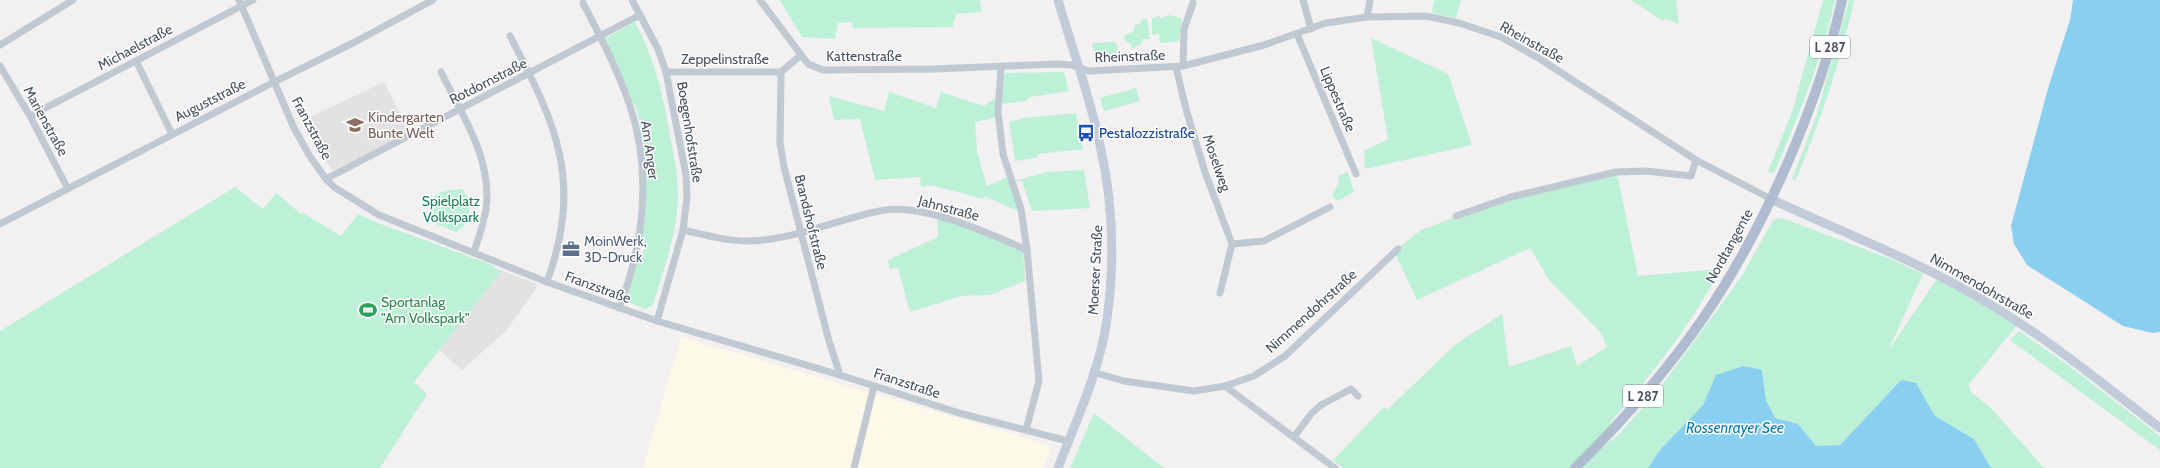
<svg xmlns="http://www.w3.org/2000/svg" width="2160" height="468" viewBox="0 0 2160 468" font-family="Cabin,sans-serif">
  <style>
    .commercial { fill: #fdf9e9 }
    .education { fill: #e3e1e2 }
    .green { fill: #bdf1d7 }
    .water { fill: #89cfef }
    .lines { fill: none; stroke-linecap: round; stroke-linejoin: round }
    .street { stroke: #c0c8d2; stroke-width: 7 }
    .secondary { stroke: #c2cbd9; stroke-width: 9 }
    .primary { stroke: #afbccf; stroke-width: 10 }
    .labels { text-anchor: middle; stroke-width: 3; stroke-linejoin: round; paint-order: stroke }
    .shield { fill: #fff; stroke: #7e858e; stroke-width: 1 }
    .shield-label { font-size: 13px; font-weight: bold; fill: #47515e }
    .street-label { font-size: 14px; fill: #47515e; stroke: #fff }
    .education-label { font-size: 14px; fill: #785e54; stroke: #fff; text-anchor: start }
    .transit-label { font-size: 14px; fill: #164399; stroke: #fff; text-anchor: start }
    .park-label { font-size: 14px; fill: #148357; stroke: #fff }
    .service-label { font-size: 14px; fill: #4e5e75; stroke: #fff; text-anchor: start }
    .leisure-label { font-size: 14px; fill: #27864d; stroke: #fff; text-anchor: start }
    .water-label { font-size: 15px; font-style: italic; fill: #077cb1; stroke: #fff }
  </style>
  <rect width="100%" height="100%" fill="#f2f0f0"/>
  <!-- commercial -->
  <path class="commercial" d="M 681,337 L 1046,444 L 1051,449 L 1043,468 L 643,468 Z"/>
  <!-- education -->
  <g class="education">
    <path d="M 384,82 L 408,129 L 407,134 L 333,171 L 319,153 L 302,121 Z"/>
    <path d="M 502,271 L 537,284 L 535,290 L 506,331 L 462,370 L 439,350 Z"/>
  </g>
  <!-- green -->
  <g class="green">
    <path d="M 780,0 L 980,0 L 982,12 L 956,14 L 953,27 L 853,28 L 852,22 L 838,23 L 835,39 L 802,37 Z"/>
    <path d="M 1434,0 L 1461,0 L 1456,18 L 1432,13 Z"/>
    <path d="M 1631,0 L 1676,0 L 1679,24 L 1664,18 L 1663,21 Z"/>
    <path d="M 1823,0 L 1835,0 C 1822,60 1798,117 1774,173 L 1768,172 L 1792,112 Z"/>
    <path d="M 1849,0 L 1854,0 C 1841,61 1821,119 1797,177 L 1795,180 L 1792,179 L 1815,120 Z"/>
    <path d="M 1170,15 L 1182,19 L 1179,41 L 1160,43 L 1159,34 L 1152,35 L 1152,18 L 1159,16 L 1160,19 Z"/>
    <path d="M 1143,19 L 1147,19 L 1150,39 L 1142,39 L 1142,44 L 1136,46 L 1133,50 L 1131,45 L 1124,39 L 1125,35 L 1134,31 L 1134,25 L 1140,24 L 1140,21 Z"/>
    <path d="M 635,22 C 656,63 662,91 670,135 C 675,160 680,185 677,211 C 674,243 662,274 653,305 L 646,309 L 625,301 L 637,261 L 641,262 L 645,240 L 642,239 L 645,211 L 638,128 L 641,127 L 635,104 L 632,105 L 604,43 L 606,38 Z"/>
    <path d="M 1371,38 L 1448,74 L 1472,145 L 1365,169 L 1364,151 L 1388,139 Z"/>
    <path d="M 1114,42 L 1117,45 L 1118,61 L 1116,63 L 1096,63 L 1092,43 Z"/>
    <path d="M 1064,72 L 1069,91 L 1030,97 L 1026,101 L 999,104 L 1005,73 Z"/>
    <path d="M 1136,88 L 1140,101 L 1104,111 L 1100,98 Z"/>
    <path d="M 889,92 L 936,108 L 941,92 L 984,106 L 995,98 L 995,118 L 975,122 L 977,151 L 987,186 L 1010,176 L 1012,182 L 1047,172 L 1084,170 L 1090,208 L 1032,211 L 1022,181 L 1013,182 L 1022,213 L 984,196 L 983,199 L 931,185 L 921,187 L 920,177 L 875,180 L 860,119 L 834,120 L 829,96 L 884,111 Z"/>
    <path d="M 1076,113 L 1083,149 L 1039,154 L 1036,158 L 1015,161 L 1009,122 L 1024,118 Z"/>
    <path d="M 1348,172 L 1354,192 L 1337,201 L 1332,196 L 1339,182 L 1338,176 Z"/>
    <path d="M 1617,173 L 1638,276 L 1720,269 C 1691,326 1651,375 1610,423 L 1614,430 L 1575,468 L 1343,468 L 1333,460 L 1384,407 L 1387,410 L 1456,344 L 1502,314 L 1509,367 L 1571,346 L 1577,366 L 1607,347 L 1601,333 L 1549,280 L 1530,248 L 1417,300 L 1394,251 L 1421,230 L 1504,199 Z"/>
    <path d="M 235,187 L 263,209 L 276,193 L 301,214 L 303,213 L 341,236 L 358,214 L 378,223 L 495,266 L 492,267 L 502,271 L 414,382 L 427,394 L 380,468 L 0,468 L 0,331 Z"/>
    <path d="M 462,189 C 474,202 472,224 456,232 L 434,223 C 424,195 437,190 462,189 Z"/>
    <path d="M 937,217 L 1023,248 L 1025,281 L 990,295 L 961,296 L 910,312 L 898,268 L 890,269 L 888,260 L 938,237 Z"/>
    <path d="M 1782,218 L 1893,260 L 1923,274 L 1888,351 L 1939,276 L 2019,323 L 1969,384 L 1971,392 L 1991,408 L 2044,468 L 1991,468 L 1974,439 L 1935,416 L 1916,384 L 1901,380 L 1840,445 L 1816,446 L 1798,424 L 1775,418 L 1766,400 L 1762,370 L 1716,376 L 1703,405 L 1659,451 L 1648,468 L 1578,468 L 1619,434 L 1660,388 L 1742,276 L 1773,220 Z"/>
    <path d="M 2019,331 L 2064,362 L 2160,436 L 2160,450 L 2010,340 Z"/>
    <path d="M 1094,413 L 1164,468 L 1070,468 Z"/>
  </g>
  <!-- water -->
  <g class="water">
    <path d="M 2073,0 L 2160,0 L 2160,332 L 2152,333 L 2123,326 L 2027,265 L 2014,244 L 2011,226 L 2049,85 L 2070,20 Z"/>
    <path d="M 1744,366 L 1762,370 L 1766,400 L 1775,418 L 1798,424 L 1816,446 L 1840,445 L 1901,380 L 1916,383 L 1935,416 L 1974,439 L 1991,468 L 1648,468 L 1659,451 L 1703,405 L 1716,375 Z"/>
  </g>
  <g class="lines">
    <!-- street -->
    <g class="street">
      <path d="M 239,0 L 294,128 L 309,155 L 326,179 L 334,187 L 379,215 L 547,282 L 657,321 L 840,375 L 959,413 L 1068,441"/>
      <path d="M 632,0 L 658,49 L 666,72 L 686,175 L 687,197 L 683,230 L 657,321"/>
      <path d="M 760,0 L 808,64 L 823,70 L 934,69 L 1056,64 L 1072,65 L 1089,71 L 1183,66 L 1264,45 L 1326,23 L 1367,17 L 1426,16 L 1459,23 L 1501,37 L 1540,59 L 1696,160 L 1771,199"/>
      <path d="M 1303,0 L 1311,29"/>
      <path d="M 583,3 C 600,36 618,70 630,106 C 652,172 644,245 619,308"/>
      <path d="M 1367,17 L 1370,0"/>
      <path d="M 1297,34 L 1356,174"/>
      <path d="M 510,36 C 557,126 583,181 547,282"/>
      <path d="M 0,45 L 73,0"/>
      <path d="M 136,61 L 172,134"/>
      <path d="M 0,66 L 30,116 L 68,189"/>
      <path d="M 1183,66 L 1184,29 L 1193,3"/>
      <path d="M 1001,67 L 998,112 L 1003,154 L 1021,209 L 1027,250"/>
      <path d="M 1176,67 L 1186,109 L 1205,172 L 1232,244 L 1220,293"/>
      <path d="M 441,72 C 462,115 493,159 486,210 C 483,224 479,238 474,252"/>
      <path d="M 666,72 L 781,72 L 801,55"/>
      <path d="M 781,72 L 780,143 L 784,167 L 829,341 L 840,375"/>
      <path d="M 30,116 L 253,0"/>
      <path d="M 326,179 L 640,15"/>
      <path d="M 1456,216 L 1511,197 L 1616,172 L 1646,171 L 1691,176 L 1696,160"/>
      <path d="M 0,224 L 274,82 L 353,43 L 433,0"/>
      <path d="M 683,230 C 705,235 726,241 749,241 C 796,240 839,218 885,210 C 925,204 991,234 1027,250 L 1039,381 L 1026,430"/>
      <path d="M 1232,244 L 1264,241 L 1330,207"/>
      <path d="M 1093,372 L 1124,381 L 1194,391 L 1225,386 L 1254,376 L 1285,356 L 1398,249"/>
      <path d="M 1225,386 L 1335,468"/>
      <path d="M 1294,437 L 1311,414 L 1321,405 L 1351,389 L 1358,396"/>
      <path d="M 854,468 L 874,386"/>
    </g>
    <!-- secondary -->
    <g class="secondary">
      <path d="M 1771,199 C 1841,232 1914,259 1981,299 C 2045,336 2102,383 2160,428"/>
      <path d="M 1058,468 C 1076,421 1100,370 1107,319 C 1115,261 1113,202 1100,145 C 1090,96 1072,48 1058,0"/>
    </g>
    <!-- primary -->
    <path class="primary" d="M 1575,468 C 1622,422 1666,372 1704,317 C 1764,229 1819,104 1842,0"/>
  </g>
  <!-- icons -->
  <defs>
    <g id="school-bare" transform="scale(1.38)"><path d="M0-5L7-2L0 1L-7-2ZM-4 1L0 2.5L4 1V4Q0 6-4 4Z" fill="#8d6e63" stroke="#fff" stroke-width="2.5" paint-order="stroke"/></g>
    <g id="bus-bare" transform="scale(1.38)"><path d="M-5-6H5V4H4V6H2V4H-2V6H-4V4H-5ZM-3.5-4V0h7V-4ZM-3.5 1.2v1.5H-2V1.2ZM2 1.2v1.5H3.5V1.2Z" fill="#1a4fb4" stroke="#fff" stroke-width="2.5" paint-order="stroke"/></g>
    <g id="office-bare" transform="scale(1.38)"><path d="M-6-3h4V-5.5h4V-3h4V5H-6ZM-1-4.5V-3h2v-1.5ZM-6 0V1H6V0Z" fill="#5c6f8a" stroke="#fff" stroke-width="2.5" paint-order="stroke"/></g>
    <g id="stadium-bare" transform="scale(1.38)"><path d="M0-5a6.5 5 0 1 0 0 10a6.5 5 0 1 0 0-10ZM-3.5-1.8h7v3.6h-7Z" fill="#2e9e5b" stroke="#fff" stroke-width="2.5" paint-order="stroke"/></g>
  </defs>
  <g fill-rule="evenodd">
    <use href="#school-bare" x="355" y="125"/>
    <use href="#bus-bare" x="1086" y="133"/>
    <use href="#office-bare" x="571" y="249"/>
    <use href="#stadium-bare" x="368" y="310"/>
  </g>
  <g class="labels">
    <!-- shield labels -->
    <g class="shield">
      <rect x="1810" y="36" width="40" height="22" rx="3"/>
      <rect x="1623" y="385" width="40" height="22" rx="3"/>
    </g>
    <g class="shield-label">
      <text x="1830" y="52">L 287</text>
      <text x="1643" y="401">L 287</text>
    </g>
    <!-- street labels -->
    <g class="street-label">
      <text transform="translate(1532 42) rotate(29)" y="5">Rheinstraße</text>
      <text transform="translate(135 47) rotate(-28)" y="5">Michaelstraße</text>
      <text x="864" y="61">Kattenstraße</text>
      <text transform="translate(1130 56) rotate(-2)" y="5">Rheinstraße</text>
      <text x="725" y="64">Zeppelinstraße</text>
      <text transform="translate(488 81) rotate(-27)" y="5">Rotdornstraße</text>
      <text transform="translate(1338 99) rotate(67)" y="5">Lippestraße</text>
      <text transform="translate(210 100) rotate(-27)" y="5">Auguststraße</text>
      <text transform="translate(46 121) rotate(61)" y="5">Marienstraße</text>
      <text transform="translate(312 128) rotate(62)" y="5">Franzstraße</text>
      <text transform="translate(690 132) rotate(81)" y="5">Boegenhofstraße</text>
      <text transform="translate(650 150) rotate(82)" y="5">Am Anger</text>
      <text transform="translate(1217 163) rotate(71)" y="5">Moselweg</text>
      <text transform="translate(949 208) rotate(15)" y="5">Jahnstraße</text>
      <text transform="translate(811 222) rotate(76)" y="5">Brandshofstraße</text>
      <text transform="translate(1729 246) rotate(-61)" y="5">Nordtangente</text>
      <text transform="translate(1095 270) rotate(-87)" y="5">Moerser Straße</text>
      <text transform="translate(1982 286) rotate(30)" y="5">Nimmendohrstraße</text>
      <text transform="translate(598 287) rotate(20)" y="5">Franzstraße</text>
      <text transform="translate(1311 311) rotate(-42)" y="5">Nimmendohrstraße</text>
      <text transform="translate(907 383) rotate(18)" y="5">Franzstraße</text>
    </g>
    <!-- education labels -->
    <g class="education-label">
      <text x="368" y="122">Kindergarten<tspan x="368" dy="16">Bunte Welt</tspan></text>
    </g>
    <!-- transit labels -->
    <g class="transit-label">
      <text x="1099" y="138">Pestalozzistraße</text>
    </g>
    <!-- park labels -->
    <g class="park-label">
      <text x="451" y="206">Spielplatz<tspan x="451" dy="16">Volkspark</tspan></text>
    </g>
    <!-- service labels -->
    <g class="service-label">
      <text x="584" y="246">MoinWerk,<tspan x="584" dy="16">3D-Druck</tspan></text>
    </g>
    <!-- leisure labels -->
    <g class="leisure-label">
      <text x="381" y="307">Sportanlag<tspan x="381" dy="16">"Am Volkspark"</tspan></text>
    </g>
    <!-- water labels -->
    <g class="water-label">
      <text x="1735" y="433">Rossenrayer See</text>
    </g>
  </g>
</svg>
